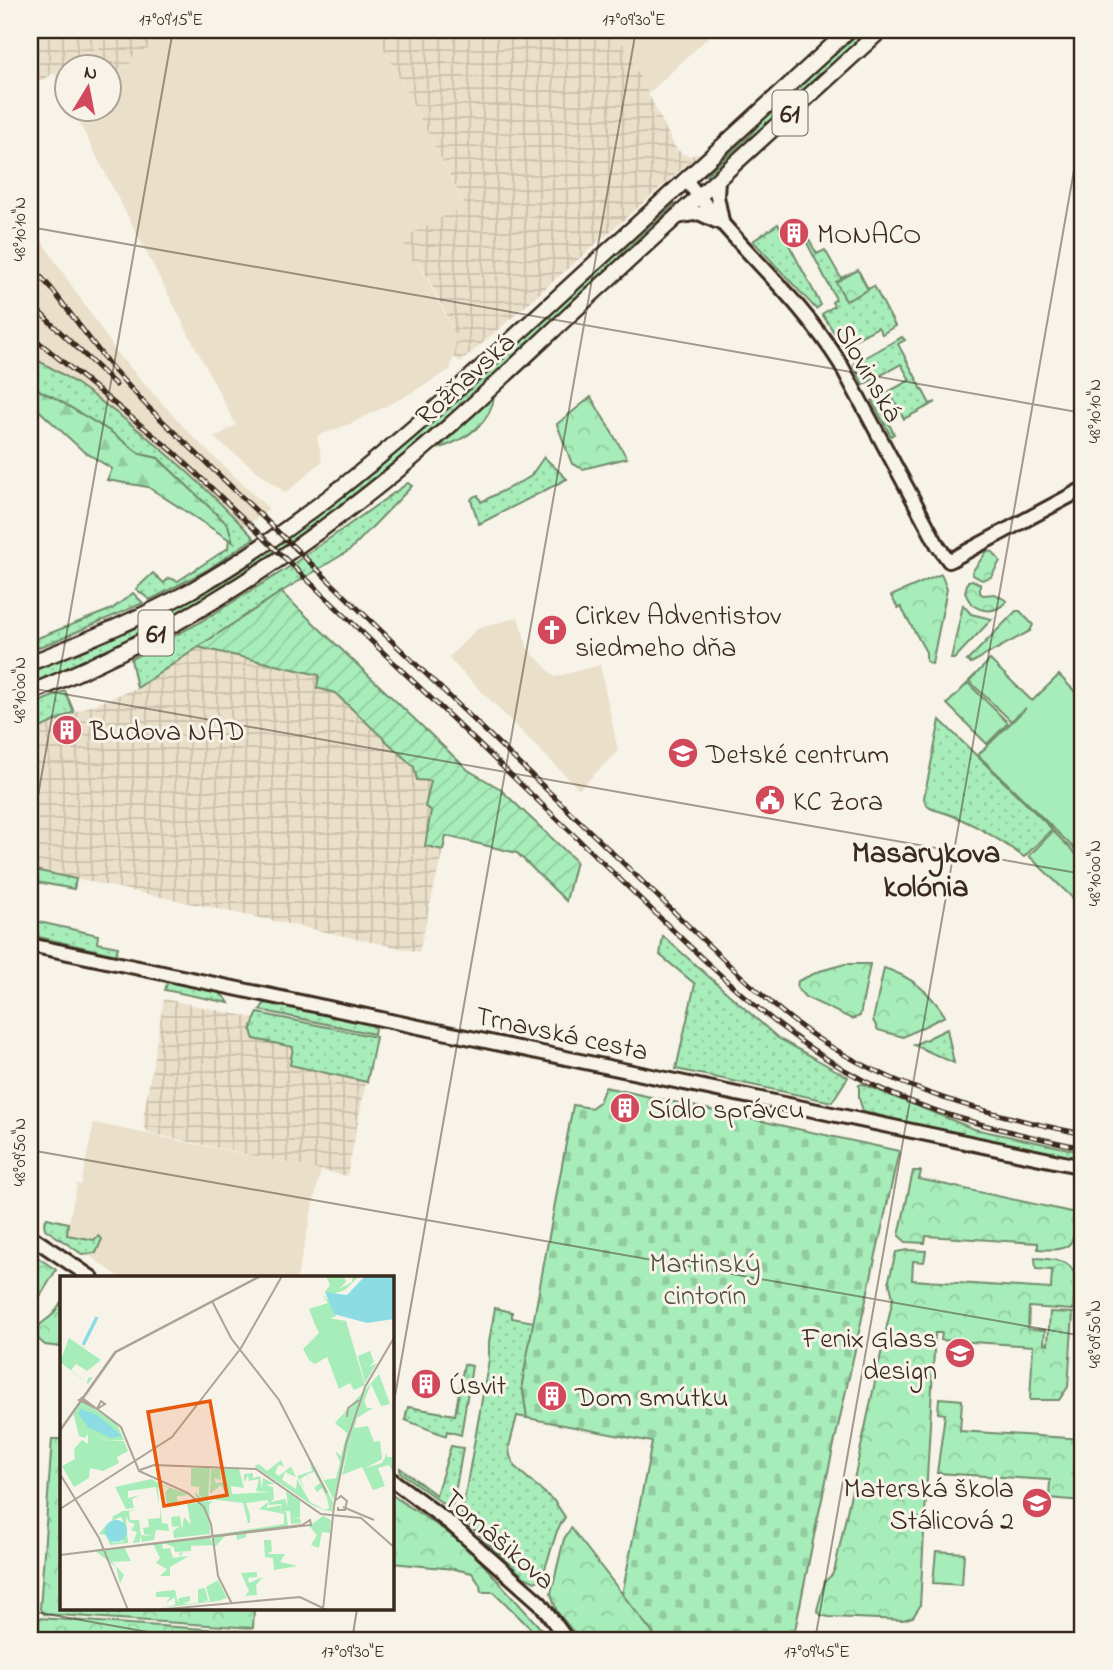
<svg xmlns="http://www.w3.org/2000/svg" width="1113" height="1670" viewBox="0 0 1113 1670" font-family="'Indie Flower',sans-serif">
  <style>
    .built { fill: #eadfc9 }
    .industrial { fill: url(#industrial-grid) }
    .grass { fill: url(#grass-dots); stroke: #718c6c; stroke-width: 2 }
    .forest { fill: url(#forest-firs); stroke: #718c6c; stroke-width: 2 }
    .cemetery { fill: url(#cemetery-stones); stroke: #718c6c; stroke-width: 2 }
    .park { fill: url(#park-crowns); stroke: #718c6c; stroke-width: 2 }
    .garden { fill: url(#garden-furrows); stroke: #718c6c; stroke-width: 2 }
    .pitch { fill: #a7edb9; stroke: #718c6c; stroke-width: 2 }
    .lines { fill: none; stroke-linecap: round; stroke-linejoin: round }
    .tertiary-casing { stroke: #3b2a1e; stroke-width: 18 }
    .secondary-casing { stroke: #3b2a1e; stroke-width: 18 }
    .primary-casing { stroke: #3b2a1e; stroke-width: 19 }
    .tertiary { stroke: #f7f3e8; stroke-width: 12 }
    .secondary { stroke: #f7f3e8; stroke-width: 12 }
    .primary { stroke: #f7f3e8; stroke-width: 14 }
    .rail-casing { stroke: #3b2a1e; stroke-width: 5 }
    .rail { stroke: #f7f3e8; stroke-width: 2.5; stroke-dasharray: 8; stroke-linecap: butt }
    .ticks { fill: none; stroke: #3b2a1e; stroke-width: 2; stroke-opacity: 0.45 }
    .labels { text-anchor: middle; stroke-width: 6; stroke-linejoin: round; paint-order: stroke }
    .shield { fill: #f7f3e8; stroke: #73665b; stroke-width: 2 }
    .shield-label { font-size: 26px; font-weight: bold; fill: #3b2a1e }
    .poi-label { font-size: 28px; fill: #3b2a1e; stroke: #f7f3e8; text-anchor: start }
    .street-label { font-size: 28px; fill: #3b2a1e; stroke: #f7f3e8 }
    .park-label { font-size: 28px; fill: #51513d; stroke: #f7f3e8 }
    .neighbourhood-label { font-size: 30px; font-weight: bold; fill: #3b2a1e; stroke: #f7f3e8 }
    .inset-river { fill: none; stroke: #8bdce3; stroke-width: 3.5 }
    .inset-road { fill: none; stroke: #aca397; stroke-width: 2 }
    .view { fill: #e8590c; fill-opacity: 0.15; stroke: #e8590c; stroke-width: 3.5 }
    .inset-edge { fill: none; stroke: #3b2a1e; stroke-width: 3.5 }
    .neatline { fill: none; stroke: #3b2a1e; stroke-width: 2.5 }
    .ticks-label { font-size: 18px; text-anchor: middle; fill: #3b2a1e }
  </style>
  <defs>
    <pattern id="industrial-grid" width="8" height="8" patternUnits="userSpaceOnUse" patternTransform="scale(1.75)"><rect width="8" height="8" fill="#eadfc9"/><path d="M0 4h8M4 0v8" fill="none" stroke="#cac0ac"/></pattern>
    <pattern id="grass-dots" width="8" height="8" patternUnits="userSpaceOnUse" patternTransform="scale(1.75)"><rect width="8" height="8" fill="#a7edb9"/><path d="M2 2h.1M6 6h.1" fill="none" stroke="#91cb9f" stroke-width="1.8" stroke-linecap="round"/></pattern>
    <pattern id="forest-firs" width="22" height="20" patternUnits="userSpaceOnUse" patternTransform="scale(1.75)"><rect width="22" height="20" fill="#a7edb9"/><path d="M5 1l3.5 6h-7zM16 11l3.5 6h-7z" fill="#91cb9f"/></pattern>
    <pattern id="cemetery-stones" width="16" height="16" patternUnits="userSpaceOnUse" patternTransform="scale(1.75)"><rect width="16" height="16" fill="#a7edb9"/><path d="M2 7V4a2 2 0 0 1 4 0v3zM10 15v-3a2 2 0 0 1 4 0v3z" fill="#91cb9f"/></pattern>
    <pattern id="park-crowns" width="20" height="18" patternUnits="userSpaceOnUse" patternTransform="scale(1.75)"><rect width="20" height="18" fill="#a7edb9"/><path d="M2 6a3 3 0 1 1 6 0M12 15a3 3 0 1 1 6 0" fill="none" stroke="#91cb9f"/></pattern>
    <pattern id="garden-furrows" width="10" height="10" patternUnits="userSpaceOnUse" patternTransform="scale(1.75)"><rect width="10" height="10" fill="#a7edb9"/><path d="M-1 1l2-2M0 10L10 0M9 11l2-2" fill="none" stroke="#91cb9f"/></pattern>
  </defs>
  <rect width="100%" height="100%" fill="#f7f3e8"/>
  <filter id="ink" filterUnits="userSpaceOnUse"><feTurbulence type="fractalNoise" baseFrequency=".0143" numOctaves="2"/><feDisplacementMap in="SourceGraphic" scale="14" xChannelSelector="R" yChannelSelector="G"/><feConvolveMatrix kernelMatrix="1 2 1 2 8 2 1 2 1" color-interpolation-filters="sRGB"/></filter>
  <g filter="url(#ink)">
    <!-- built -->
    <g class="built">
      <path d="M 184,30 L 374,30 L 465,206 L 402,239 L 415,265 L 419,263 L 456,336 L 454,357 L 450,370 L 404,397 L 350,424 L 317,436 L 322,461 L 286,493 L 214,438 L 236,425 L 72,109 L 108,108 L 109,75 L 132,62 L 131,58 Z"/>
      <path d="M 616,30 L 716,30 L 648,94 Z"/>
      <path d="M 97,46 L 104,66 L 66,66 L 66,97 L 54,72 Z"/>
      <path d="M 30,229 L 41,240 L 119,356 L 193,437 L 269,509 L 245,527 L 177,461 L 91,394 L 30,357 Z"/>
      <path d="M 518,617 L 528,649 L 555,677 L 600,665 L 618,751 L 579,789 L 448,658 L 477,629 Z"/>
      <path d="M 94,1123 L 321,1170 L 297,1278 L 210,1278 L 166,1273 L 161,1278 L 121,1278 L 87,1254 L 66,1235 L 77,1184 L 81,1185 Z"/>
    </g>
    <!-- industrial -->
    <g class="industrial">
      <path d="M 30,30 L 184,30 L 131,58 L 132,62 L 109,75 L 108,66 L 104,66 L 97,47 L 30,88 Z"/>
      <path d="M 374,30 L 616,30 L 675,147 L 682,154 L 690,156 L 700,153 L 461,362 L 454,357 L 456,336 L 442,306 L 420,263 L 415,265 L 402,239 L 465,205 Z"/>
      <path d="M 198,647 L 319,675 L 318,688 L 335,693 L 431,780 L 425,807 L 431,809 L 425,846 L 443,850 L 419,952 L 30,869 L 30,733 L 74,712 L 137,688 Z"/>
      <path d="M 164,999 L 374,1043 L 347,1176 L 149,1133 L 144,1127 L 144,1113 Z"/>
    </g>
    <!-- grass -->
    <g class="grass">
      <path d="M 857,30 L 872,30 L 709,180 L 706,175 L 749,136 L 779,101 Z"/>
      <path d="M 671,200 L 675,204 L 626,250 L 594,285 L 444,423 L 387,472 L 322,522 L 255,568 L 171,620 L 30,689 L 30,669 L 256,555 Z"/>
      <path d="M 778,224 L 821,305 L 816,309 L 753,241 Z"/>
      <path d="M 809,240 L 817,254 L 825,250 L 841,278 L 858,270 L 868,289 L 874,286 L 895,326 L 882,334 L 878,327 L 843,346 L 822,314 L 834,306 L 832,302 L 836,299 L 806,241 Z"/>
      <path d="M 902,337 L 905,340 L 898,344 L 930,404 L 936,402 L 904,419 L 894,400 L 880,406 L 894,434 L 891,436 L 872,401 L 910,380 L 901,364 L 863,385 L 854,366 L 855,363 Z"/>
      <path d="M 30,357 C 59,370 86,390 111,409 C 164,448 210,491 254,538 L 207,570 L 150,600 L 136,589 L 153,573 L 164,583 L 169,578 L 178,581 L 228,548 L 229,538 L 232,541 L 228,525 L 158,458 L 140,454 L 111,432 L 53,397 L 30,386 Z"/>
      <path d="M 494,397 C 490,426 462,441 437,449 Z"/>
      <path d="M 544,457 L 567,479 L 479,524 L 471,500 L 473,497 L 478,495 L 481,502 L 530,477 Z"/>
      <path d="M 408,483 L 412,486 L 350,550 L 281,592 L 137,688 L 131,659 L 197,624 L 286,569 Z"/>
      <path d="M 133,593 L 143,603 L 53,642 L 30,650 L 30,641 L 112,609 Z"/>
      <path d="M 65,691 L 74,712 L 30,733 L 30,706 Z"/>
      <path d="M 940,720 L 1052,829 L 1024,857 C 997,838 971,821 939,811 C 930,809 926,807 924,798 Z"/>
      <path d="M 30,869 L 76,879 L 74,889 L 36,882 L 30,920 L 98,935 L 97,943 L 118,947 L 116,955 L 30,935 Z"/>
      <path d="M 663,936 L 778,1038 L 848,1077 L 832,1102 L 676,1069 L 695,984 L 660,955 Z"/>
      <path d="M 168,980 C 187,984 218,984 229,1003 L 165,990 Z"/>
      <path d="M 272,1002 L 367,1023 L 375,1028 L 374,1034 L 260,1010 L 264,1004 Z"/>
      <path d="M 258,1013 L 376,1037 L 367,1082 L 290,1065 L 293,1047 L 254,1039 C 249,1030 253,1022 258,1013 Z"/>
      <path d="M 947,1029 L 954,1063 L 914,1045 Z"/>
      <path d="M 862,1084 L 974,1129 L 1083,1152 L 1083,1160 L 927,1128 L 863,1111 L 859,1098 L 859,1085 Z"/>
      <path d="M 47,1218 L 68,1223 L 67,1235 L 94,1240 L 98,1236 L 102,1239 L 96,1253 L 82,1254 L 45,1229 L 44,1223 Z"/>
      <path d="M 495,1308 L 512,1312 L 512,1318 L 534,1322 L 522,1384 L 527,1418 L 517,1416 L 509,1447 L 510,1456 L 516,1468 L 555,1502 L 565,1517 L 557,1531 L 542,1578 L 535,1582 L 524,1577 L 461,1518 L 489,1360 L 489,1342 Z"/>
      <path d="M 464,1364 L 472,1366 L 461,1435 L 447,1431 L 446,1436 L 405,1420 L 408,1407 L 455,1415 Z"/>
      <path d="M 451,1446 L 463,1448 L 453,1504 L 449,1508 L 400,1472 L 400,1468 L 436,1495 Z"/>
    </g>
    <!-- forest -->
    <path class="forest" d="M 30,386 L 53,397 L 111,432 L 140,454 L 158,458 L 228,525 L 233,542 L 148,487 L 107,480 L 112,469 L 82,450 L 33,405 L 30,406 Z"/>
    <!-- cemetery -->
    <path class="cemetery" d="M 605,1087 L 899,1151 L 816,1526 L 793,1640 L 658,1640 L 622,1595 L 652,1442 L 527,1418 L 522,1384 L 573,1105 L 591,1108 L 599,1102 Z"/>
    <!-- park -->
    <g class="park">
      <path d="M 858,270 L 868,290 L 846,301 L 836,282 Z"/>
      <path d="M 591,397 L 627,458 L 583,469 L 572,464 L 557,424 Z"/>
      <path d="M 987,551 L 993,552 L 1000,561 L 991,577 L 982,580 L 973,575 L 972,572 Z"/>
      <path d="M 941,574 L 947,589 L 932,664 L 926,661 L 926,652 L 901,607 L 898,608 L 891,596 Z"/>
      <path d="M 972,580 L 980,584 L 980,593 L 983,595 L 995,594 L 1007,601 C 994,616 972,613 965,592 L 968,581 Z"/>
      <path d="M 963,605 L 971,614 L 992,619 L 954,659 L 951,659 Z"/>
      <path d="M 1016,611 L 1020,611 L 1033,625 L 1030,631 L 971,663 L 967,661 Z"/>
      <path d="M 845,964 L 870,964 L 860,1016 L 852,1019 L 805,997 L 797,988 L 798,981 L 820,971 Z"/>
      <path d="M 884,968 C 910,976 931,993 945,1016 L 903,1037 L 878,1030 L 873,1020 Z"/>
      <path d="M 913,1171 L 921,1171 L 919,1179 L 1076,1213 C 1075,1245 1072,1252 1038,1249 L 1038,1243 L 926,1236 L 925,1243 L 906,1242 L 899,1236 Z"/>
      <path d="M 907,1250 L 926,1251 L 924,1262 L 913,1261 L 912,1280 L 1051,1289 L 1052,1270 L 1036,1269 L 1035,1258 C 1081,1261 1076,1268 1073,1310 L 1029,1307 L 1028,1329 L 1045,1330 L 1044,1343 L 1048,1344 L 1050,1312 L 1073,1313 L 1068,1387 L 1059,1400 L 1030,1400 L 1033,1346 L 941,1340 L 942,1333 L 935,1333 L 920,1606 L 913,1617 L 903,1620 L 829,1617 L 821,1615 L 817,1610 L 825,1581 L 832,1575 L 835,1568 L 893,1298 L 889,1280 L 896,1252 Z"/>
      <path d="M 30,1252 L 56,1270 L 30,1313 Z"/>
      <path d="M 61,1302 L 61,1347 L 45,1345 L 38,1339 C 34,1325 42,1324 51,1316 C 55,1313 58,1306 61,1302 Z"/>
      <path d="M 939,1398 L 962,1400 L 960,1431 L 1083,1439 L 1083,1501 L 1049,1498 L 1050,1480 L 937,1473 L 945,1414 L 938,1413 Z"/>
      <path d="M 52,1439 L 61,1439 L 61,1609 L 254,1609 L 253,1628 L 44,1614 L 40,1609 Z"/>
      <path d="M 392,1495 L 465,1544 L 551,1640 L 539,1640 L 531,1629 L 494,1592 L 481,1592 L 480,1585 L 472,1573 L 454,1569 L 392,1563 Z"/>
      <path d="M 571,1528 L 658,1640 L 580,1640 L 557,1612 L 551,1593 L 564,1539 Z"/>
      <path d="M 39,1618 L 250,1632 L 250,1640 L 38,1640 Z"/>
    </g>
    <!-- garden -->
    <path class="garden" d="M 281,592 L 468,770 L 499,788 L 576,861 L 566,901 L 517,853 L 446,836 L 443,850 L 425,846 L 431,810 L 425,807 L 431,781 L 417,780 L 414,767 L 335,693 L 317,688 L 319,675 L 198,647 Z"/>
    <!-- pitch -->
    <g class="pitch">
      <path d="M 990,660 L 1032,701 L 1059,675 L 1083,700 L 1083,857 L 978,755 L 1026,708 L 1011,721 L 969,681 Z"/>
      <path d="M 968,683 L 1008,723 L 987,744 L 947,704 Z"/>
      <path d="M 1053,831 L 1083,861 L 1083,898 L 1078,903 L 1029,856 Z"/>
      <path d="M 936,1551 L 964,1553 L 962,1585 L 933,1583 Z"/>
    </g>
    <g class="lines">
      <!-- tertiary casing -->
      <g class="tertiary-casing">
        <g id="tertiary">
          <path d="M 686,180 C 734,244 797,294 840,363 L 938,546 L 949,561 L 1083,489"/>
          <path d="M 718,180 L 717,196 L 722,221"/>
          <path d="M 677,217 L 699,213 L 716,221"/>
        </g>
      </g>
      <!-- secondary casing -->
      <g class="secondary-casing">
        <g id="secondary">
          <path d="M 30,945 L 1083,1167"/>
          <path d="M 30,1236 L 92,1278"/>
          <path d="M 392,1480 L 451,1524 L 540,1603 L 567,1640"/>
        </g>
      </g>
      <!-- primary casing -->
      <g class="primary-casing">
        <g id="primary">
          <path d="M 30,663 C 84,642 139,619 190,591 C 289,535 378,460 462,385 L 849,30"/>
          <path d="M 30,693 C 143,647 249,585 346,511 C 433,446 511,369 591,295 C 688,206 785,118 881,30"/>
        </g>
      </g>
      <!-- tertiary -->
      <use href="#tertiary" class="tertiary"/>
      <!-- secondary -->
      <use href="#secondary" class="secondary"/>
      <!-- primary -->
      <use href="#primary" class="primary"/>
      <!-- rail casing -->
      <g class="rail-casing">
        <g id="rail">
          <path d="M 30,265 L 51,288 L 111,367 L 147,406 L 724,960 C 752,987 782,1014 814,1036 C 896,1091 988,1114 1083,1134"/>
          <path d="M 30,303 L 116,385"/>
          <path d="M 30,335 L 175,453 L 700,956 C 751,1004 803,1049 865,1081 C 933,1116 1009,1132 1083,1148"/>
        </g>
      </g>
      <!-- rail -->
      <use href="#rail" class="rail"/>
    </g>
  </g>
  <!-- ticks -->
  <path class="ticks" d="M 30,227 L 1083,413M 30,688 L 1083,874M 30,841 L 173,30M 30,1150 L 1083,1336M 392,1413 L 636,30M 30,1611 L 193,1640M 352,1640 L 357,1609M 815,1640 L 1083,119"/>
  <!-- icons -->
  <defs>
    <g id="building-disc" transform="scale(1.575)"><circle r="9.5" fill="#d1495b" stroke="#f7f3e8"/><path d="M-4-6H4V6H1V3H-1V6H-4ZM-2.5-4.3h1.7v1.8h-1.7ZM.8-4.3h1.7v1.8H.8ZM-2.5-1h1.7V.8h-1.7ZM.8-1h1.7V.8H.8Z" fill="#fff"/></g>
    <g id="church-disc" transform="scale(1.575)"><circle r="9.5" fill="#d1495b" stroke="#f7f3e8"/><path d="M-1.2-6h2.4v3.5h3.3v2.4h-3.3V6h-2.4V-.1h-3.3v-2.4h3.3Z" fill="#fff"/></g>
    <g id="school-disc" transform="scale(1.575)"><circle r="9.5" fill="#d1495b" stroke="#f7f3e8"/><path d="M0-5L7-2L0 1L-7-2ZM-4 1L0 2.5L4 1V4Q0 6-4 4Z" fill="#fff"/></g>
    <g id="civic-disc" transform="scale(1.575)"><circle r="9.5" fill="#d1495b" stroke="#f7f3e8"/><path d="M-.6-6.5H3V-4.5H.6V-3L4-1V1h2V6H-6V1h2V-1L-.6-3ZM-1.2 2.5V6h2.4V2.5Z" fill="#fff"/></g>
  </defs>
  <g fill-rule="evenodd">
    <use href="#building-disc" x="794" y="233"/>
    <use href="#church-disc" x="552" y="630"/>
    <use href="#building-disc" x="67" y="730"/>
    <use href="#school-disc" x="683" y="753"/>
    <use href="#civic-disc" x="770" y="800"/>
    <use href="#building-disc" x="625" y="1108"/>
    <use href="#school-disc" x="960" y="1353"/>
    <use href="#building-disc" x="426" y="1384"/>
    <use href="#building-disc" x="552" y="1396"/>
    <use href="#school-disc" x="1037" y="1503"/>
  </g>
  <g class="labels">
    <!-- shield labels -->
    <g class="shield">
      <rect x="772.5" y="90.5" width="35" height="45" rx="5"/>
      <rect x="138.5" y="610.5" width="35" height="45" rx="5"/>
    </g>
    <g class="shield-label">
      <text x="790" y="122">61</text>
      <text x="156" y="642">61</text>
    </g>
    <!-- poi labels -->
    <g class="poi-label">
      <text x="817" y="243">MONACO</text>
      <text x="575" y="624">Cirkev Adventistov<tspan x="575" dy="32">siedmeho dňa</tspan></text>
      <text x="90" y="740">Budova NAD</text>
      <text x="706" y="763">Detské centrum</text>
      <text x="793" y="810">KC Zora</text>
      <text x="648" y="1118">Sídlo správcu</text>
      <text x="937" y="1347" text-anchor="end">Fenix Glass<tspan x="937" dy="32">design</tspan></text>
      <text x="449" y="1394">Úsvit</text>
      <text x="575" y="1406">Dom smútku</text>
      <text x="1014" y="1497" text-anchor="end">Materská škola<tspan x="1014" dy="32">Stálicová 2</tspan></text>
    </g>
    <!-- street labels -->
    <g class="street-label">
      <text transform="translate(870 372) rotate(60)" y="10">Slovinská</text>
      <text transform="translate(464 378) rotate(-42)" y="10">Rožňavská</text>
      <text transform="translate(562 1032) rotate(12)" y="10">Trnavská cesta</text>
      <text transform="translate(500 1538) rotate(41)" y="10">Tomášikova</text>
    </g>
    <!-- park labels -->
    <g class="park-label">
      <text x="705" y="1272">Martinský<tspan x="705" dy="32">cintorín</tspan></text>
    </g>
    <!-- neighbourhood labels -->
    <g class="neighbourhood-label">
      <text x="926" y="862">Masarykova<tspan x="926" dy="34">kolónia</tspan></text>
    </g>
  </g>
  <!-- overview -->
  <g transform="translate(60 1276)">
    <rect width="334" height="334" fill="#f7f3e8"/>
    <path d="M 9,62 L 41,84 L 27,95 L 16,88 L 11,94 L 27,107 L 28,102 L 33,101 L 28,108 L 0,86 ZM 310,75 L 314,86 L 309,91 L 317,87 L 305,107 L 298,80 ZM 319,98 L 330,128 L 321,130 L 311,108 L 304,125 L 307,132 L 313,132 L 297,142 L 274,224 L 251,180 L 264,204 L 276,202 L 280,186 L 275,175 L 281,180 L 287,157 L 275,147 ZM 308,150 L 314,166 L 320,165 L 322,183 L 306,192 L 322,187 L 327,177 L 327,181 L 334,181 L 333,196 L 329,189 L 318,192 L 325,210 L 313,214 L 302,191 L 282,199 L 294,152 ZM 221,184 L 224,190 L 218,189 L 215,197 L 219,200 L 230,191 L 231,191 L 236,201 L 225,196 L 222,204 L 236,213 L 237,203 L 250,226 L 265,234 L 269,232 L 267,222 L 262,212 L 257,216 L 254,212 L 260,207 L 254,196 L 247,198 L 252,210 L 247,199 L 240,203 L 246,215 L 237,200 L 252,195 L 250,187 L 254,190 L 273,226 L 272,236 L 271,235 L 264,234 L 252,229 L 194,190 L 199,188 L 207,195 ZM 208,226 L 207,232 L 221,229 L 220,236 L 226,236 L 228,250 L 234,250 L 186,256 L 186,261 L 177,264 L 176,257 L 157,259 L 165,260 L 155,271 L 153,259 L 224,248 L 224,238 L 199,233 ZM 102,266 L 103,273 L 110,272 L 113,282 L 120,281 L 119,277 L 123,276 L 120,281 L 129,280 L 110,291 L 110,300 L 100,300 L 107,293 L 96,287 L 100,282 L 93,268 ZM 64,271 L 71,285 L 52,286 L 64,299 L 60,308 L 56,291 L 34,274 Z" fill="#a7edb9"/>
    <path d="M 266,0 L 284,0 L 286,6 L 279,13 L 292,6 L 293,0 L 299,0 L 285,14 L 270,19 L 265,16 L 270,9 ZM 262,18 L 272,28 L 276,40 L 255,49 L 249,33 L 268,27 Z" fill="#a7edb9"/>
    <path d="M 131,192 L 150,192 L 148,226 L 139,219 L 139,211 L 131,210 Z" fill="#a7edb9"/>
    <path d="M 22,125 L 57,148 L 64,164 L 47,165 L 30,155 L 25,162 L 19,160 L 13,136 ZM 151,193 L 160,193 L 161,204 L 154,202 L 156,207 L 164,206 L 162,193 L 179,193 L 184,212 L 171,210 L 172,218 L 210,216 L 196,215 L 199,203 L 189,205 L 188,199 L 184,207 L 184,198 L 193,197 L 193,202 L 200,200 L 202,213 L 203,202 L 215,208 L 205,209 L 213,211 L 214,223 L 210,226 L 225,223 L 228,230 L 226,215 L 240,225 L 240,241 L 232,244 L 240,242 L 241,247 L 231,248 L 230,235 L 220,236 L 222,228 L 209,229 L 208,224 L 186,227 L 190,239 L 190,247 L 188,247 L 183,227 L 149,223 L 166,218 L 161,209 L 150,218 ZM 91,203 L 103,209 L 130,219 L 117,220 L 116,216 L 118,227 L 107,229 L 105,216 L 109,212 L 103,210 L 98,212 L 99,230 L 96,211 L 68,215 L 68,222 L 80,219 L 72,223 L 74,232 L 66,233 L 55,211 ZM 135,216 L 146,226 L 153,225 L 149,229 L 150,258 L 114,262 L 113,255 L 120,250 L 112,251 L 111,241 L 120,240 L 122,254 L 124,241 L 131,249 L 127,228 L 137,227 ZM 100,231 L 102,247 L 108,248 L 109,255 L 96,254 L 94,264 L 82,266 L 80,259 L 80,266 L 73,267 L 77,256 L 71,254 L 75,248 L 69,246 L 66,240 L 68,267 L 50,269 L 46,259 L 39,258 L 47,248 L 53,267 L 63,266 L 63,245 L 61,241 L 52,245 L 53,240 L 63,235 L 81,233 L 69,235 L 70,244 L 79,244 L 81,259 L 92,260 L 84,258 L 83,252 L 89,251 L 88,243 L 100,242 ZM 150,261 L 153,269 L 131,270 L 131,275 L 115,276 L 114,271 L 103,267 ZM 204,264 L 211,264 L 212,275 L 207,278 L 225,278 L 220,286 L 238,290 L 214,294 L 213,282 L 205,281 ZM 197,296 L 197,301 L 188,302 L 189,307 L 203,301 L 196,309 L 197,319 L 185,320 L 189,315 L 181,297 ZM 158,304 L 167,322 L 158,325 L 100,332 L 115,329 L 115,321 L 106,327 L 110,321 L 96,321 L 96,316 L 115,314 L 118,327 L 119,322 L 130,320 L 130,325 L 122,328 L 138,327 L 138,313 L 145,312 L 148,324 L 142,326 L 150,325 L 146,311 Z" fill="#a7edb9"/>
    <path d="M 268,42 L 286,45 L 305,109 L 294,114 L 290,107 L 279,113 L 267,81 L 255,88 L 249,84 L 243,73 L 259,57 L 255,49 ZM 263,240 L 271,244 L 270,257 L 262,256 L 259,272 L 251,269 L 257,259 L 249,250 Z" fill="#a7edb9"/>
    <path d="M 28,153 L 46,165 L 64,165 L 68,175 L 57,181 L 59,187 L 43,195 L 30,192 L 29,202 L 14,211 L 2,190 L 15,183 L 14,173 L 22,164 L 28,168 Z" fill="#a7edb9"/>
    <path d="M 305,0 L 334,0 L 334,43 L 307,47 L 274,38 L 265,16 L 287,19 ZM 21,133 L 37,139 L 62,160 L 51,162 L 28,151 L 18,137 ZM45 255a11 11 0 1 1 22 0a11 11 0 1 1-22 0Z" fill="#8bdce3"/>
    <path class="inset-river" d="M 23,69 L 37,41"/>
    <path class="inset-road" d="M 152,25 L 171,62 L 219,124 L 267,217M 21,121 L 61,151 L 79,195 L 128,217 L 144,231 L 151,248 L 158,300 L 172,328M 19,124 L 21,123 L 22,124 L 37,133 L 41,125 L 45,128 L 37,133 ZM 287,141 L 288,132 L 299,124M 0,154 L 55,76 L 200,0M 0,155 L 56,76 L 201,0M 80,194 L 94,189 L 196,193 L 261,238 L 301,242 L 335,272M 0,198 L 39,262 L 68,334M 276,224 L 281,220 L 287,225 L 285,234 L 278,234 L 278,231M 283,231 L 314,244M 0,233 L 112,161 L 181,72 L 222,0M 250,244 L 251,249 L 0,279 L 242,249 ZM 95,334 L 240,321 L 267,334M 263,334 L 274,230 L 286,168 L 305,111 L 335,60"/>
    <path class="view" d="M 150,125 L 167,219 L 104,230 L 88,136 Z"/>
    <rect width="334" height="334" class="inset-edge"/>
  </g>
  <!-- margin -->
  <rect width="1113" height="1670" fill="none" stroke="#f7f3e8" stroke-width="77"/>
  <!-- north arrow -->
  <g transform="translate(88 88) rotate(10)"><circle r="33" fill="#f7f3e8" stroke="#aca397" stroke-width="2"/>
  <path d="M0-5L12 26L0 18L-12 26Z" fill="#d1495b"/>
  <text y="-10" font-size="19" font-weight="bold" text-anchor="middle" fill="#3b2a1e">N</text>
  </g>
  <rect x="38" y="38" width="1036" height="1594" class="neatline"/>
  <g class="ticks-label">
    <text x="171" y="25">17°09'15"E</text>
    <text x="634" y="25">17°09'30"E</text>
    <text transform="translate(19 229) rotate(-90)" y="6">48°10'10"N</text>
    <text transform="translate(1094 411) rotate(-90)" y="6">48°10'10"N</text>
    <text transform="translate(19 690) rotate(-90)" y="6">48°10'00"N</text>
    <text transform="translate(1094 873) rotate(-90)" y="6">48°10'00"N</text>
    <text transform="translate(19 1152) rotate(-90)" y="6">48°09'50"N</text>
    <text transform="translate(1094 1334) rotate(-90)" y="6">48°09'50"N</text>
    <text x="353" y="1657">17°09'30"E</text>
    <text x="817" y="1657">17°09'45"E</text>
  </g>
</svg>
